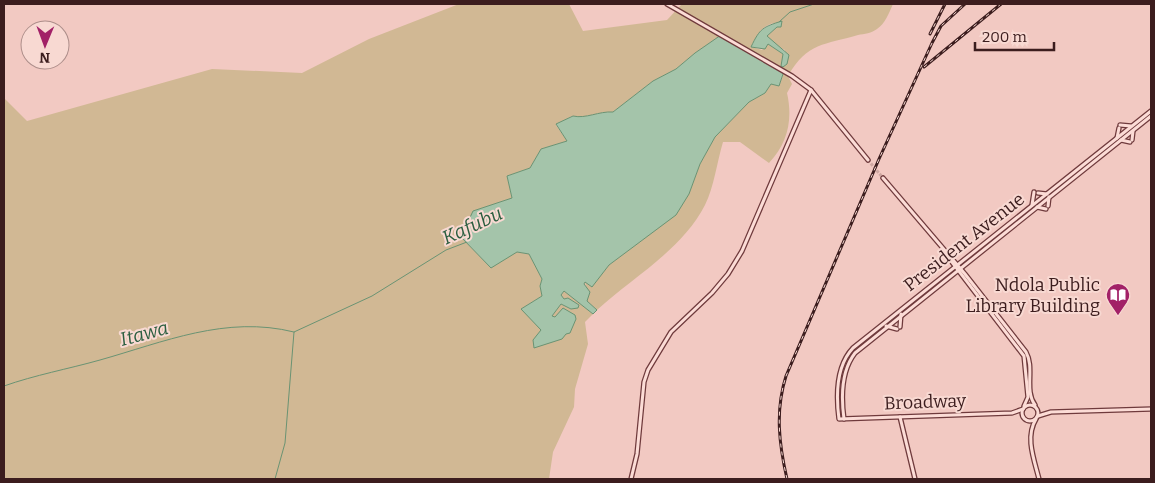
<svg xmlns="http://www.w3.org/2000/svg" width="1155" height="483" viewBox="0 0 1155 483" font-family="Bitter,serif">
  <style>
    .green { fill: #d1b894; fill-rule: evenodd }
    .water { fill: #a4c4aa; stroke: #6a9373 }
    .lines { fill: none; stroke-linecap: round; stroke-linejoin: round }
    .stream { stroke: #6a9373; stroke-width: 1 }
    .secondary-tunnel { stroke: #cea7a1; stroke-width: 3; stroke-dasharray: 3 1.5; stroke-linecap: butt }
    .secondary-casing { stroke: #6f3a3c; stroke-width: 5.5 }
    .secondary { stroke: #fcdcd6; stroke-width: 3 }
    .rail-casing { stroke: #3c1d1e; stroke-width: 3 }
    .rail { stroke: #f8d9d2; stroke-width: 1; stroke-dasharray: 4; stroke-linecap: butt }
    .labels { text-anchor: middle; stroke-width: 4; stroke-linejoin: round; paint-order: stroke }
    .street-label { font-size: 18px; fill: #3c1d1e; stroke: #f8d9d2 }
    .poi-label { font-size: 18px; fill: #3c1d1e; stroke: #f8d9d2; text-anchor: end }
    .water-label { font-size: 19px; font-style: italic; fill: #2a5d3f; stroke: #f8d9d2 }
  </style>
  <rect width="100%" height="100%" fill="#f2c9c2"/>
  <!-- green -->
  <path class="green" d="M 459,4 L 569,4 L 583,31 L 667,20 L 682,4 L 893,4 C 889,13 885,24 877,29 C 872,33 864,34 858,35 C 825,45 807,42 788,76 L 792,84 L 787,93 C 793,119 788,143 769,163 L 740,142 L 723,142 C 717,162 714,187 705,205 C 682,250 633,277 597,310 L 587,301 L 585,281 L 592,286 L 609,265 L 646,237 L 689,194 L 700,164 L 715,137 L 749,102 L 765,93 L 771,84 L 779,86 L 784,72 L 721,35 L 695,53 L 676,69 L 653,81 L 613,112 C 599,111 586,119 572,116 L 556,125 L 567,141 L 541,149 L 530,168 L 507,176 L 512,198 L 461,237 L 490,267 L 517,252 L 529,254 L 542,279 L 540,286 L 542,296 L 521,309 L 566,334 L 576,319 L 563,309 L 555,317 L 552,316 L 561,304 L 571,309 L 568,298 L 564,299 L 561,295 L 564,291 L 593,314 L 585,322 L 588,344 L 575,389 L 574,407 L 553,452 L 549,479 L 4,479 L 4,98 L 27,121 L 212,69 L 302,73 L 369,39 ZM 774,23 L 781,27 L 777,27 L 767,36 L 775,45 L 785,50 L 781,66 L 783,54 L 768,44 L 762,50 L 752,47 C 757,35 761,26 774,23 Z"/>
  <!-- water -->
  <g class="water">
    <path d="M 782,21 L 781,27 L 777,27 L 767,36 L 789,55 L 787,64 L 783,67 L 781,66 L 783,54 L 768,44 L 765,49 L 751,47 C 760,28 763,27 782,21 Z"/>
    <path d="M 721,35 L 784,71 L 779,86 L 771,84 L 765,93 L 749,102 L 715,137 L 700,164 L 689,194 L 676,215 L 609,265 L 592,287 L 585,282 L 584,284 L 590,292 L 587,301 L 597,310 L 593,314 L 564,291 L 561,295 L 564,299 L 568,298 L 579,305 L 578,308 L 571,309 L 561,304 L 552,316 L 555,317 L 563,308 L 575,315 L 576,319 L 570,333 L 566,334 L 562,339 L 534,348 L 533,340 L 541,330 L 521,309 L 542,296 L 540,286 L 542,279 L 529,254 L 517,252 L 491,268 L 461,237 L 473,211 L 512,198 L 507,176 L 530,168 L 541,149 L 567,141 L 556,124 L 573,116 C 586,119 599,111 613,112 L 653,81 L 676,69 L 695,53 Z"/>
  </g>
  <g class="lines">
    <!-- stream -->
    <g class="stream">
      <path d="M 779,22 L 790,12 L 814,4"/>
      <path d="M 4,386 C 35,375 68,369 100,360 C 164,342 226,315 294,332"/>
      <path d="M 275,479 L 285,443 L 294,332 L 372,296 L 446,250 L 467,242"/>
    </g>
    <!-- secondary-tunnel -->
    <path class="secondary-tunnel" d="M 868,160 L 883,178"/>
    <!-- secondary casing -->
    <g class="secondary-casing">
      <g id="secondary">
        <path d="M 667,4 L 792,76 L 811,90 L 868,160"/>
        <path d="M 1120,125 L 1131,126"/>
        <path d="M 1117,138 L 1119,128"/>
        <path d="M 1121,140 L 1130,142"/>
        <path d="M 1132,140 L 1133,131"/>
        <path d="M 883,178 L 965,274 L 1026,352 C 1035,368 1024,390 1035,405"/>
        <path d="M 1038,193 L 1047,194"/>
        <path d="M 1032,205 L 1034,192"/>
        <path d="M 1048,206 L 1049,197"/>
        <path d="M 1037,207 L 1046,209"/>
        <path d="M 945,253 L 1024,356 L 1028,397 L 1024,406"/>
        <path d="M 886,326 L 897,329"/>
        <path d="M 900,327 L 901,314"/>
        <circle cx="1030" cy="413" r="8"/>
        <path d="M 1023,409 L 1012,413 L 839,419 C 836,396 836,366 853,348 L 1151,111"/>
        <path d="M 1038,416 L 1051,412 L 1151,409"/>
        <path d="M 900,417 L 915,479"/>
        <path d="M 844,419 C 841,397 841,371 855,353 L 1151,116"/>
        <path d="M 1036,419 C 1025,437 1034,459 1039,479"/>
        <path d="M 631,479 L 637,454 L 644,382 L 648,370 L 671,332 L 712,293 L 728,274 L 742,251 L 811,90"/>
      </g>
    </g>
    <!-- secondary -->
    <use href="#secondary" class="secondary"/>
    <!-- rail casing -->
    <g class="rail-casing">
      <g id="rail">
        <path d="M 930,34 L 945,4"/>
        <path d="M 924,67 L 1001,4"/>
        <path d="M 787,479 C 779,444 775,411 786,376 L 879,159 L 932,43 L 941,26 L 965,4"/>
      </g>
    </g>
    <!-- rail -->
    <use href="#rail" class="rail"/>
  </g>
  <!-- icons -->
  <defs>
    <g id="library-pin" transform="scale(1.25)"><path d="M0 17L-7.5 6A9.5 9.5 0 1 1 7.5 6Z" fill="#a22167" stroke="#f8d9d2"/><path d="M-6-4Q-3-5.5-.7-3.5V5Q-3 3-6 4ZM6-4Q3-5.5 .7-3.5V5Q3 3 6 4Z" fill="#fff"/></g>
  </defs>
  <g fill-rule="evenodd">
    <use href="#library-pin" x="1118" y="295"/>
  </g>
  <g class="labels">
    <!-- street labels -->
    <g class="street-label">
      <text transform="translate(964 242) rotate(-38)" y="6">President Avenue</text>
      <text transform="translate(925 402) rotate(-2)" y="6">Broadway</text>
    </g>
    <!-- poi labels -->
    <g class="poi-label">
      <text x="1100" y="291">Ndola Public<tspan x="1100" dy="21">Library Building</tspan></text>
    </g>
    <!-- water labels -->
    <g class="water-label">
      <text transform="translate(472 225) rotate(-25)" y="7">Kafubu</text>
      <text transform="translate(144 333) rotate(-15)" y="7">Itawa</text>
    </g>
  </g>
  <!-- border -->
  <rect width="1155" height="483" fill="none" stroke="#3c1d1e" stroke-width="10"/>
  <!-- north arrow -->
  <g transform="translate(45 45) rotate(181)"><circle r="24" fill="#f8d9d2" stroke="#ad8e8a"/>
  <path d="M0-4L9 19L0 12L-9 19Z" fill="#a22167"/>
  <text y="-8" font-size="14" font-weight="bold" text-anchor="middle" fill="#3c1d1e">N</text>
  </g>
  <!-- scale -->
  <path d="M975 42v8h79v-8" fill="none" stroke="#3c1d1e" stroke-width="2.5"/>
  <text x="982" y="42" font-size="15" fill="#3c1d1e" stroke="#f8d9d2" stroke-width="4" paint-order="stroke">200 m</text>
</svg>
